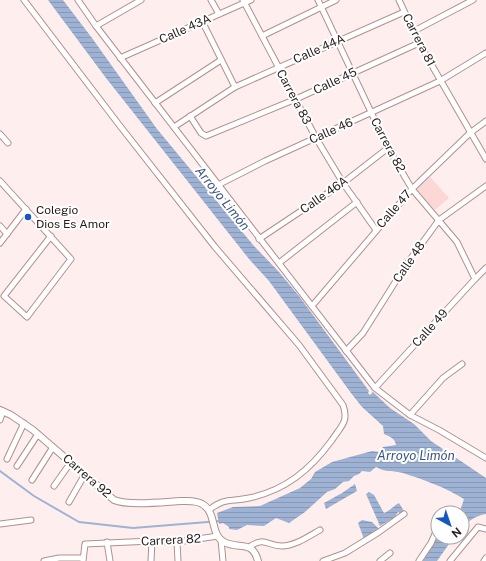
<svg xmlns="http://www.w3.org/2000/svg" width="486" height="561" viewBox="0 0 486 561" font-family="'Public Sans',sans-serif">
  <style>
    .pitch { fill: #fbd7d5 }
    .water { fill: url(#water-rules) }
    .lines { fill: none; stroke-linecap: round; stroke-linejoin: round }
    .stream { stroke: #9eb2d3; stroke-width: 2 }
    .minor-casing { stroke: #b1908e; stroke-width: 7 }
    .tertiary-casing { stroke: #b1908e; stroke-width: 8 }
    .minor { stroke: #fff; stroke-width: 5 }
    .tertiary { stroke: #fff; stroke-width: 6 }
    .poi-dot { fill: #1457c2; stroke: #fff; stroke-width: 1.5 }
    .labels { text-anchor: middle; stroke-width: 4; stroke-linejoin: round; paint-order: stroke }
    .street-label { font-size: 12px; fill: #291c1c; stroke: #fff }
    .poi-label { font-size: 12px; fill: #291c1c; stroke: #fff; text-anchor: start }
    .water-label { font-size: 13px; font-style: italic; fill: #3b5684; stroke: #fff }
  </style>
  <defs>
    <pattern id="water-rules" width="6" height="5" patternUnits="userSpaceOnUse"><rect width="6" height="5" fill="#9eb2d3"/><path d="M0 2.5h6" fill="none" stroke="#8898b5"/></pattern>
  </defs>
  <rect width="100%" height="100%" fill="#feefee"/>
  <!-- pitch -->
  <path class="pitch" d="M 430,177 L 449,198 L 435,210 L 417,189 Z"/>
  <!-- water -->
  <g class="water">
    <path d="M 48,0 L 63,0 L 92,38 L 157,129 L 254,246 L 279,272 L 299,296 L 369,391 L 368,393 L 370,395 L 373,392 L 390,408 L 414,424 L 431,441 L 486,478 L 486,514 C 475,516 470,520 462,528 L 462,513 L 457,513 L 461,508 L 464,499 C 444,487 425,480 403,473 C 393,470 386,473 376,467 L 370,472 L 362,471 L 359,474 L 354,476 L 349,481 L 343,482 L 335,489 L 327,492 L 305,512 L 289,523 L 276,518 L 264,526 L 247,525 L 237,530 L 229,529 L 229,527 L 223,523 L 219,524 L 217,513 L 233,507 L 260,506 L 300,488 L 311,479 L 315,472 L 332,462 L 372,451 L 380,452 L 383,447 L 396,445 C 395,438 390,437 384,434 L 383,426 L 362,407 L 351,393 L 269,281 L 249,259 L 106,78 Z"/>
    <path d="M 355,484 L 357,491 L 326,509 L 324,503 L 342,493 Z"/>
    <path d="M 369,492 L 374,495 L 384,513 C 390,511 393,506 399,503 L 404,511 L 400,513 L 398,512 L 395,517 L 380,526 L 366,494 Z"/>
    <path d="M 362,520 L 372,522 L 378,528 L 378,531 L 364,539 L 358,523 Z"/>
    <path d="M 438,537 L 454,537 L 437,561 L 423,561 Z"/>
  </g>
  <g class="lines">
    <!-- stream -->
    <path class="stream" d="M 0,471 L 34,496 L 79,522 L 133,528 L 220,521"/>
    <!-- minor casing -->
    <g class="minor-casing">
      <g id="minor">
        <path d="M 24,0 L 120,126 L 215,247 L 299,345 L 343,405 C 349,422 341,426 332,440 C 310,470 286,490 249,498 C 232,502 225,497 209,510"/>
        <path d="M 78,0 L 96,26 L 375,388 L 410,415 L 439,430 L 486,458"/>
        <path d="M 211,0 L 219,14"/>
        <path d="M 243,0 L 316,138 L 343,183 L 376,230"/>
        <path d="M 318,0 L 388,148 L 412,189 L 457,242 L 475,279"/>
        <path d="M 399,0 L 419,43 L 486,159"/>
        <path d="M 202,21 L 235,87"/>
        <path d="M 96,26 L 141,0"/>
        <path d="M 414,31 L 473,0"/>
        <path d="M 262,36 L 336,0"/>
        <path d="M 120,58 L 251,0"/>
        <path d="M 155,103 L 221,60"/>
        <path d="M 190,116 L 201,133 L 206,136 L 296,99 L 419,43"/>
        <path d="M 174,127 L 235,87 L 404,12"/>
        <path d="M 0,134 L 8,143"/>
        <path d="M 0,181 L 71,259 L 27,317 L 4,296 L 51,236"/>
        <path d="M 218,185 L 265,161 L 440,81 L 486,53"/>
        <path d="M 0,226 L 7,234"/>
        <path d="M 259,239 L 343,183 L 388,148"/>
        <path d="M 0,243 L 26,209"/>
        <path d="M 279,263 L 357,202"/>
        <path d="M 312,306 L 412,189 L 470,133 L 486,121"/>
        <path d="M 346,351 L 363,333 L 406,265 L 439,220 L 486,186"/>
        <path d="M 375,388 L 475,279 L 486,268"/>
        <path d="M 410,415 L 443,378 L 462,364"/>
        <path d="M 0,420 L 3,411"/>
        <path d="M 7,459 L 24,423"/>
        <path d="M 17,466 L 38,434"/>
        <path d="M 32,480 L 53,447"/>
        <path d="M 54,486 L 71,462"/>
        <path d="M 69,502 L 85,474"/>
        <path d="M 0,524 L 31,520"/>
        <path d="M 221,540 L 223,561"/>
        <path d="M 107,542 L 110,561"/>
        <path d="M 177,542 L 178,561"/>
        <path d="M 249,547 C 265,536 267,546 282,546 C 295,546 309,536 320,530"/>
        <path d="M 44,561 L 59,558 L 83,558"/>
        <path d="M 83,561 L 85,544 L 152,541 L 177,542 L 218,536"/>
        <path d="M 151,561 L 152,541"/>
        <path d="M 323,561 L 345,553 L 379,532 L 404,514"/>
        <path d="M 380,561 L 390,553"/>
        <path d="M 419,561 L 431,543 L 438,527"/>
        <path d="M 450,561 L 478,527 L 486,529"/>
        <path d="M 484,561 L 486,558"/>
      </g>
    </g>
    <!-- tertiary casing -->
    <g class="tertiary-casing">
      <path id="tertiary" d="M 0,410 L 11,415 L 33,430 L 114,500 C 129,506 163,502 181,501 C 188,501 196,500 202,504 C 217,512 210,535 224,542 C 239,550 252,539 258,561"/>
    </g>
    <!-- minor -->
    <use href="#minor" class="minor"/>
    <!-- tertiary -->
    <use href="#tertiary" class="tertiary"/>
  </g>
  <!-- markers -->
  <circle class="poi-dot" cx="28" cy="217" r="4"/>
  <g class="labels">
    <!-- street labels -->
    <g class="street-label">
      <text transform="translate(185 29) rotate(-24)" y="4">Calle 43A</text>
      <text transform="translate(419 40) rotate(63)" y="4">Carrera 81</text>
      <text transform="translate(319 49) rotate(-24)" y="4">Calle 44A</text>
      <text transform="translate(335 81) rotate(-25)" y="4">Calle 45</text>
      <text transform="translate(294 97) rotate(62)" y="4">Carrera 83</text>
      <text transform="translate(331 131) rotate(-24)" y="4">Calle 46</text>
      <text transform="translate(388 145) rotate(62)" y="4">Carrera 82</text>
      <text transform="translate(324 195) rotate(-35)" y="4">Calle 46A</text>
      <text transform="translate(394 209) rotate(-49)" y="4">Calle 47</text>
      <text transform="translate(409 262) rotate(-56)" y="4">Calle 48</text>
      <text transform="translate(430 328) rotate(-48)" y="4">Calle 49</text>
      <text transform="translate(87 476) rotate(41)" y="4">Carrera 92</text>
      <text transform="translate(171 540) rotate(-3)" y="4">Carrera 82</text>
    </g>
    <!-- poi labels -->
    <g class="poi-label">
      <text x="36" y="214">Colegio<tspan x="36" dy="14">Dios Es Amor</tspan></text>
    </g>
    <!-- water labels -->
    <g class="water-label">
      <text transform="translate(223 198) rotate(51)" y="5">Arroyo Limón</text>
      <text x="416" y="460">Arroyo Limón</text>
    </g>
  </g>
  <!-- north arrow -->
  <g transform="translate(450 525) rotate(140)"><circle r="19" fill="#ffffff" stroke="#a9a4a4"/>
  <path d="M0-3L7 15L0 10L-7 15Z" fill="#1457c2"/>
  <text y="-6" font-size="11" font-weight="bold" text-anchor="middle" fill="#291c1c">N</text>
  </g>
</svg>
